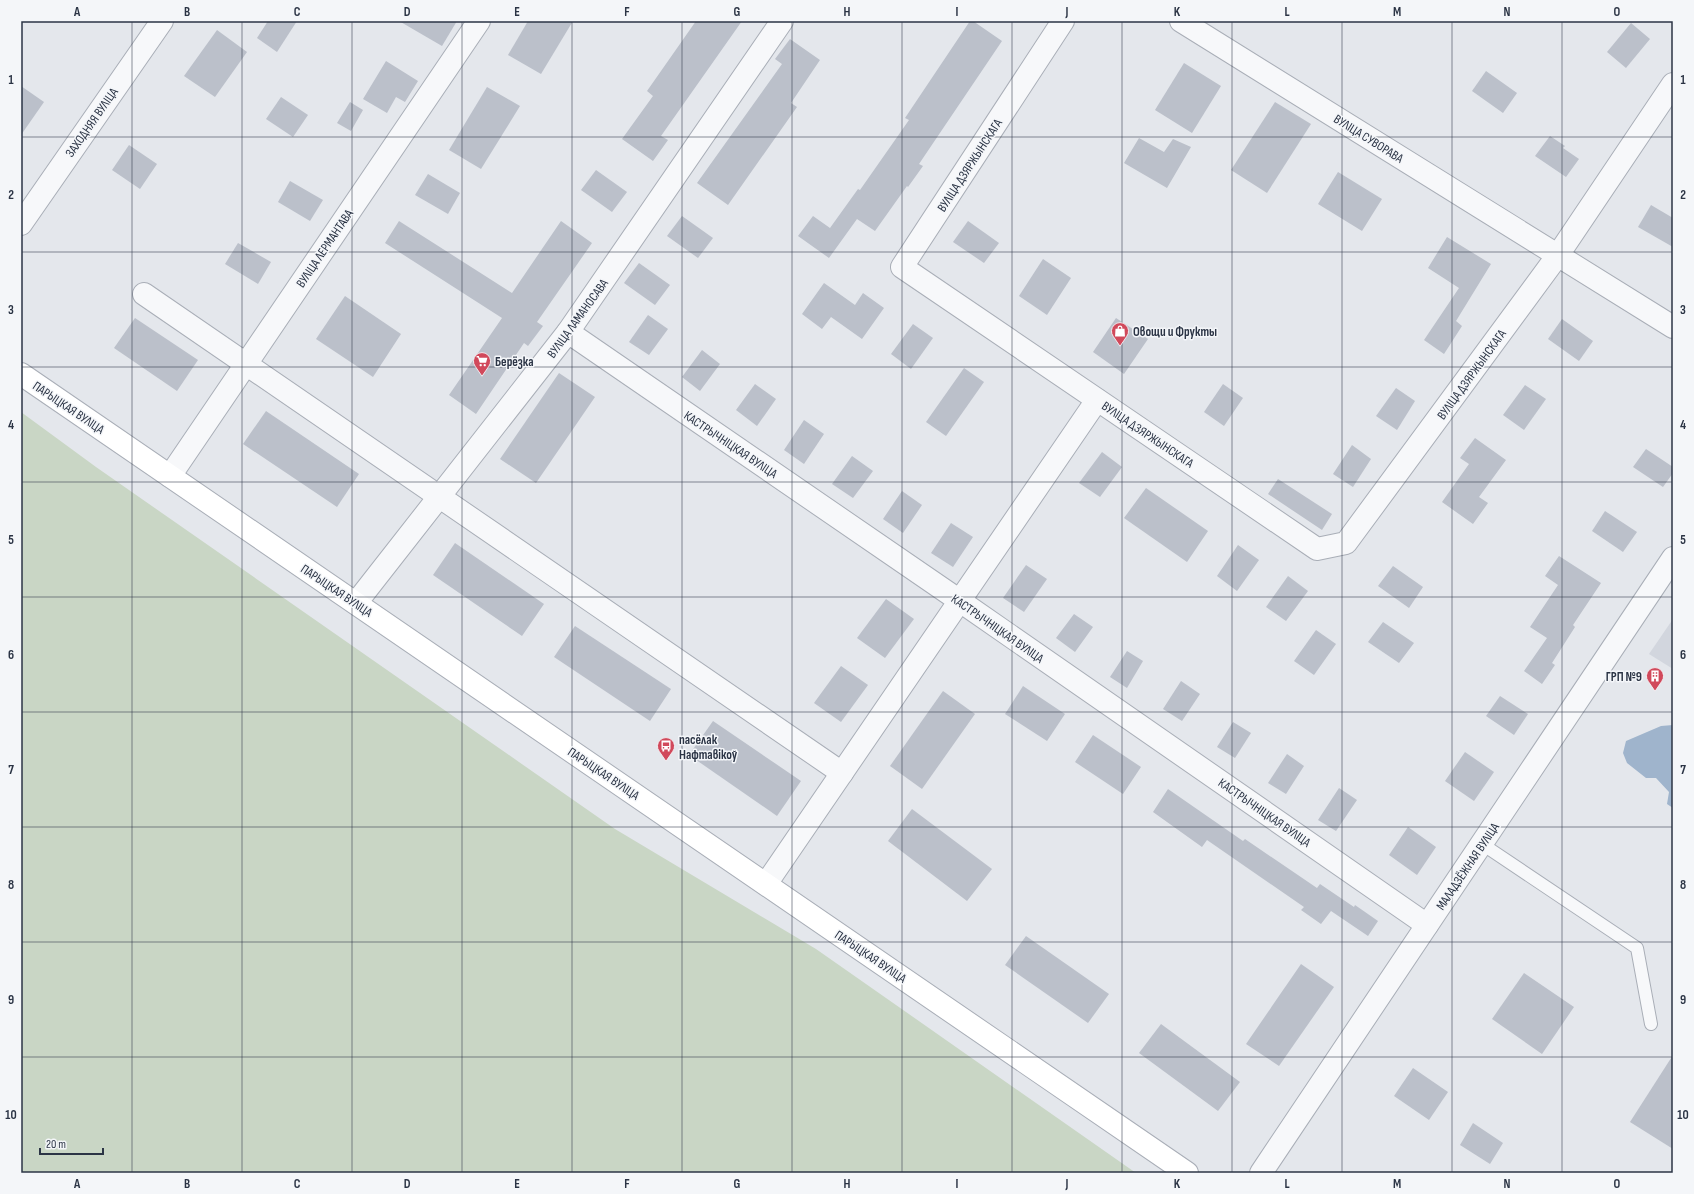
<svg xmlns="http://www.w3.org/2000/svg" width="1694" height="1194" viewBox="0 0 1694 1194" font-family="'Sofia Sans Condensed',sans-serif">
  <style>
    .built { fill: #d2d6de }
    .green { fill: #c9d6c5 }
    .water { fill: #9fb4cc }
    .building { fill: #bbc0ca }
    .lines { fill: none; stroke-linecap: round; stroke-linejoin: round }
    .service-casing { stroke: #a9aeb7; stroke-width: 14 }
    .minor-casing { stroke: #a9aeb7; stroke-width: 24 }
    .tertiary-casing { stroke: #a9aeb7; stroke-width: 24 }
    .secondary-casing { stroke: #a9aeb7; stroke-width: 24 }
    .service { stroke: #f7f8fa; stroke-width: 12 }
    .minor { stroke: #f7f8fa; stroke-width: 22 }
    .tertiary { stroke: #f7f8fa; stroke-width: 22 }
    .secondary { stroke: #fff; stroke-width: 22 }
    .grid { fill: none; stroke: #2b3445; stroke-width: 1; stroke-opacity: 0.55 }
    .labels { text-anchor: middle; stroke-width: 3; stroke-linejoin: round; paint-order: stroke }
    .street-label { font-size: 13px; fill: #2b3445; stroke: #f4f6f9 }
    .poi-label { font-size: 13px; font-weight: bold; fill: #2b3445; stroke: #f4f6f9; text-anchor: start }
    .neatline { fill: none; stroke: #2b3445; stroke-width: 1.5 }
    .grid-label { font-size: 13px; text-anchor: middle; font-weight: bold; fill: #2b3445 }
  </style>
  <rect width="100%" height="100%" fill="#e4e7ec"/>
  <!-- built -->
  <path class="built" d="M 1673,619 L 1673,669 L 1649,654 Z"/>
  <!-- green -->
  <path class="green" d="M 21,412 L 96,467 L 615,829 L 816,949 L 1136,1173 L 21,1173 Z"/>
  <!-- water -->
  <path class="water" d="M 1673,725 L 1673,808 L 1667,804 L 1669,792 L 1656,778 L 1646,778 L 1627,763 L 1623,753 L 1626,741 L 1661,726 Z"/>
  <!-- building -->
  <g class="building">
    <path d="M 268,21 L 297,21 L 277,52 L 257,38 Z"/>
    <path d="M 399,21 L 457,21 L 442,46 Z"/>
    <path d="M 528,21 L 573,21 L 541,74 L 508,55 Z"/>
    <path d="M 696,21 L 742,21 L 661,136 L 668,140 L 653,161 L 622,139 L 653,96 L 647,91 Z"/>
    <path d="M 970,21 L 973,21 L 1002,41 L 919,164 L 923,166 L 908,187 L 907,186 L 875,231 L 857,219 L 829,258 L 798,236 L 813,216 L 830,228 L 858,189 L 860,190 L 909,120 L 905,118 Z"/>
    <path d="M 1631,23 L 1650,39 L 1626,68 L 1607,52 Z"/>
    <path d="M 217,30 L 247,52 L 215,97 L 184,76 Z"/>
    <path d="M 790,39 L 820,60 L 791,103 L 797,107 L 728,205 L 697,183 L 782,64 L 775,59 Z"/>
    <path d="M 386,61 L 418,81 L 405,102 L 396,97 L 387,113 L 363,99 Z"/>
    <path d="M 1184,63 L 1221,86 L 1192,133 L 1155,110 Z"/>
    <path d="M 1486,71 L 1517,93 L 1503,113 L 1472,91 Z"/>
    <path d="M 21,86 L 44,102 L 21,135 Z"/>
    <path d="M 487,87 L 520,106 L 481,169 L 449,150 Z"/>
    <path d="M 281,97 L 308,115 L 293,137 L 266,119 Z"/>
    <path d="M 350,102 L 363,110 L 351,131 L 337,123 Z"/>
    <path d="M 1275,102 L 1311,124 L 1267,193 L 1231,170 Z"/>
    <path d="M 1550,136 L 1565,146 L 1563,148 L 1579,159 L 1566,177 L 1535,156 Z"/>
    <path d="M 1139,138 L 1164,152 L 1173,139 L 1191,147 L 1167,188 L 1124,163 Z"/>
    <path d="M 129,145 L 157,164 L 140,189 L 112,170 Z"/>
    <path d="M 596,170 L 627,192 L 612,212 L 581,190 Z"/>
    <path d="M 1338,172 L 1382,199 L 1362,231 L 1318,204 Z"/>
    <path d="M 428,174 L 460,193 L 448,214 L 415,195 Z"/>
    <path d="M 290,181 L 323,200 L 310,221 L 278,202 Z"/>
    <path d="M 1651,205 L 1673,218 L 1673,247 L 1638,227 Z"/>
    <path d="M 682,216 L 713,238 L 698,258 L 667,236 Z"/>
    <path d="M 399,221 L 512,293 L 561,221 L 592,243 L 537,322 L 543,326 L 528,346 L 524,343 L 476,414 L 449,395 L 502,318 L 385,243 Z"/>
    <path d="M 968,221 L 999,243 L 984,263 L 953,242 Z"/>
    <path d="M 1447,237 L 1491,264 L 1456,321 L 1462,326 L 1444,354 L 1424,340 L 1459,288 L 1428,268 Z"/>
    <path d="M 238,243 L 271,262 L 258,284 L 225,264 Z"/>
    <path d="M 1043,259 L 1071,278 L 1047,315 L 1019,296 Z"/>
    <path d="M 639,263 L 670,285 L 655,305 L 624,283 Z"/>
    <path d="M 824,283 L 855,305 L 863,293 L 884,308 L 862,339 L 831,317 L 822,329 L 802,314 Z"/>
    <path d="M 345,296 L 401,334 L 373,377 L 316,339 Z"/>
    <path d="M 648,315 L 668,329 L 649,355 L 629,342 Z"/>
    <path d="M 135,318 L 198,360 L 177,391 L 114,348 Z"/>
    <path d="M 1116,318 L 1148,339 L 1124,374 L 1093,352 Z"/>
    <path d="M 1562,319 L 1593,341 L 1579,361 L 1548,339 Z"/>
    <path d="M 913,324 L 933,338 L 911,369 L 891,354 Z"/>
    <path d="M 702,350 L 720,364 L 700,391 L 682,377 Z"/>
    <path d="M 964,368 L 984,382 L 946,436 L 926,422 Z"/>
    <path d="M 559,373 L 595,397 L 536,483 L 500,459 Z"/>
    <path d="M 755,384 L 776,399 L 757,426 L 736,410 Z"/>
    <path d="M 1223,384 L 1243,398 L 1224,426 L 1204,412 Z"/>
    <path d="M 1525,385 L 1546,399 L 1524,430 L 1503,415 Z"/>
    <path d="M 1396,388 L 1415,401 L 1397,430 L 1376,416 Z"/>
    <path d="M 266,411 L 359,474 L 337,507 L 243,444 Z"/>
    <path d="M 804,420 L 824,434 L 804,464 L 784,450 Z"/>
    <path d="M 1475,438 L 1506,460 L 1479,497 L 1488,503 L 1473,524 L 1442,502 L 1469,464 L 1460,458 Z"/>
    <path d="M 1352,445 L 1371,459 L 1353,487 L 1333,474 Z"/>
    <path d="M 1646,449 L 1673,467 L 1673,473 L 1663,487 L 1633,467 Z"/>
    <path d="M 1102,452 L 1122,467 L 1100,497 L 1079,483 Z"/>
    <path d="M 852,456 L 873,471 L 853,498 L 832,484 Z"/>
    <path d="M 1278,479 L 1332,514 L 1322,530 L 1268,494 Z"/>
    <path d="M 1146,488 L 1208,531 L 1187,562 L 1124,518 Z"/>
    <path d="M 902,491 L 922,505 L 903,533 L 883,519 Z"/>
    <path d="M 1605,511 L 1637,532 L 1623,552 L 1592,531 Z"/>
    <path d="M 951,523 L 973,537 L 953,567 L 931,553 Z"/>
    <path d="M 455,543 L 544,604 L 522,636 L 433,575 Z"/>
    <path d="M 1238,545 L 1259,560 L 1237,591 L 1217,576 Z"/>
    <path d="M 1559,556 L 1601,583 L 1573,625 L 1575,627 L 1552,663 L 1555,665 L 1542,684 L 1524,671 L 1547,638 L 1530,627 L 1558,585 L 1545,576 Z"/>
    <path d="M 1026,565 L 1047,579 L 1024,612 L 1003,598 Z"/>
    <path d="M 1393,566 L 1423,587 L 1409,608 L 1378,586 Z"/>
    <path d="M 1288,576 L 1308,591 L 1286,621 L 1266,607 Z"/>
    <path d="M 886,599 L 914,619 L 885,658 L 857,638 Z"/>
    <path d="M 1074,614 L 1093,627 L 1075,652 L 1056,638 Z"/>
    <path d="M 1383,622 L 1414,643 L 1399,663 L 1368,642 Z"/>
    <path d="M 575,626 L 671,689 L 650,721 L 554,657 Z"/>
    <path d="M 1316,630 L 1336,644 L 1314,675 L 1294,661 Z"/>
    <path d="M 1127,651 L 1143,661 L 1127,688 L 1110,677 Z"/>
    <path d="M 841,666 L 868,685 L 841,722 L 814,703 Z"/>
    <path d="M 1181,681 L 1200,694 L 1182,721 L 1163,709 Z"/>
    <path d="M 1023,686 L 1065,714 L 1047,741 L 1005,714 Z"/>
    <path d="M 943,691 L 975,714 L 922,789 L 890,766 Z"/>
    <path d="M 1500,696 L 1528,714 L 1514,735 L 1486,716 Z"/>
    <path d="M 713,721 L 801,781 L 777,816 L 689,755 Z"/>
    <path d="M 1233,722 L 1251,733 L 1235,758 L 1217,747 Z"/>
    <path d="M 1093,735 L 1141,767 L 1123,794 L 1075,762 Z"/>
    <path d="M 1465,752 L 1494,772 L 1474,801 L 1445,781 Z"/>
    <path d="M 1287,754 L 1304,766 L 1286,794 L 1268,783 Z"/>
    <path d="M 1339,788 L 1357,800 L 1336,831 L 1318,820 Z"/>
    <path d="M 1168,789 L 1243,841 L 1245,839 L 1317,888 L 1320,884 L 1354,907 L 1355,905 L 1378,921 L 1368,936 L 1331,911 L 1321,924 L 1301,910 L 1304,907 L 1207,840 L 1202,847 L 1153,812 Z"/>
    <path d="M 912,809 L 992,869 L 967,901 L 888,841 Z"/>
    <path d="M 1408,827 L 1436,847 L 1417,875 L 1389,855 Z"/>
    <path d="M 1026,936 L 1109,994 L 1088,1023 L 1005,965 Z"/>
    <path d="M 1301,964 L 1334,987 L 1279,1066 L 1246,1044 Z"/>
    <path d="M 1524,973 L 1574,1007 L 1542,1054 L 1492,1019 Z"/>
    <path d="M 1161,1024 L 1240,1082 L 1218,1111 L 1139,1053 Z"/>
    <path d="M 1673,1055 L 1673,1149 L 1630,1122 Z"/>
    <path d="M 1413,1068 L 1448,1092 L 1429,1120 L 1394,1096 Z"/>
    <path d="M 1473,1123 L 1503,1143 L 1490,1164 L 1460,1145 Z"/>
  </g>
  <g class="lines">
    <!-- service casing -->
    <g class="service-casing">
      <path id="service" d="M 1482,844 L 1637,948 L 1651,1024"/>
    </g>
    <!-- minor casing -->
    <g class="minor-casing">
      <g id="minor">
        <path d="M 1063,21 L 902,267 L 1317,549 L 1346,543 L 1558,255 L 1673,84"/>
        <path d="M 1181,21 L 1673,327"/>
        <path d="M 21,224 L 162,21"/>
        <path d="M 144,294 L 842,773"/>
        <path d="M 568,332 L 960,601 L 1427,925"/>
        <path d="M 170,476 L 479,21"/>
        <path d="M 356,603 L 568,332 L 782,21"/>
        <path d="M 766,884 L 1097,400"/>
      </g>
    </g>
    <!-- tertiary casing -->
    <g class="tertiary-casing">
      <path id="tertiary" d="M 1261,1173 L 1673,558"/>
    </g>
    <!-- secondary casing -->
    <g class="secondary-casing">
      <path id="secondary" d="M 21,374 L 1187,1173"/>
    </g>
    <!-- service -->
    <use href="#service" class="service"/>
    <!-- minor -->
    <use href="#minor" class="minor"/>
    <!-- tertiary -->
    <use href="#tertiary" class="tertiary"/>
    <!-- secondary -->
    <use href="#secondary" class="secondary"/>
  </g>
  <!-- grid -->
  <path class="grid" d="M 132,21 L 132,1173M 242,21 L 242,1173M 352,21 L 352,1173M 462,21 L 462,1173M 572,21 L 572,1173M 682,21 L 682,1173M 792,21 L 792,1173M 902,21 L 902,1173M 1012,21 L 1012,1173M 1122,21 L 1122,1173M 1232,21 L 1232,1173M 1342,21 L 1342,1173M 1452,21 L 1452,1173M 1562,21 L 1562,1173M 21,137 L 1673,137M 21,252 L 1673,252M 21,367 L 1673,367M 21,482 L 1673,482M 21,597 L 1673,597M 21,712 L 1673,712M 21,827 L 1673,827M 21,942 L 1673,942M 21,1057 L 1673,1057"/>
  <!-- icons -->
  <defs>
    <g id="shop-pin" transform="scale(0.9)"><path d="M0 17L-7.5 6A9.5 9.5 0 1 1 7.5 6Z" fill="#d1495b" stroke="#f4f6f9"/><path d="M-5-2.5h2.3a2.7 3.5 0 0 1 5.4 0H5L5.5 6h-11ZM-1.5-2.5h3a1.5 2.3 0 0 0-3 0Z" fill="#fff"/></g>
    <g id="supermarket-pin" transform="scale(0.9)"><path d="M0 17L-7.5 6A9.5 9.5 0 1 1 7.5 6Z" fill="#d1495b" stroke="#f4f6f9"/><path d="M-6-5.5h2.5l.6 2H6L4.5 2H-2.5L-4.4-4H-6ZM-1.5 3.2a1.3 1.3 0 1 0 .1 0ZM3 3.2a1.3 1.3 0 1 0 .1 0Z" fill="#fff"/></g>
    <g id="building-pin" transform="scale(0.9)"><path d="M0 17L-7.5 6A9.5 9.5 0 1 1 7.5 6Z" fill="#d1495b" stroke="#f4f6f9"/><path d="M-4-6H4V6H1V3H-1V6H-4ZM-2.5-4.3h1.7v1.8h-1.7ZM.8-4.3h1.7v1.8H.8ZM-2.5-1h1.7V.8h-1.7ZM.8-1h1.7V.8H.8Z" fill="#fff"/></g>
    <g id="bus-pin" transform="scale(0.9)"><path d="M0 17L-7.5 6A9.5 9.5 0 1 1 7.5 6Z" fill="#d1495b" stroke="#f4f6f9"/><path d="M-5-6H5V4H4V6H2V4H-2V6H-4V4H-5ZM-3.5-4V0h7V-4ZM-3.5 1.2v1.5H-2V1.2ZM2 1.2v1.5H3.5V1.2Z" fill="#fff"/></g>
  </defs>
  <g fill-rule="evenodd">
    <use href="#shop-pin" x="1120" y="331"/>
    <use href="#supermarket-pin" x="482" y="361"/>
    <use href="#building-pin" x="1655" y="676"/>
    <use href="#bus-pin" x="666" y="746"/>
  </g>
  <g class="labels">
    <!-- street labels -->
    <g class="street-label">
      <text transform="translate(91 122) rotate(-55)" y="5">ЗАХОДНЯЯ ВУЛІЦА</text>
      <text transform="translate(1369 138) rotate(32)" y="5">ВУЛІЦА СУВОРАВА</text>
      <text transform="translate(969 165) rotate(-57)" y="5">ВУЛІЦА ДЗЯРЖЫНСКАГА</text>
      <text transform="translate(324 248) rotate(-56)" y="5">ВУЛІЦА ЛЕРМАНТАВА</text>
      <text transform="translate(577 318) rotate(-54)" y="5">ВУЛІЦА ЛАМАНОСАВА</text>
      <text transform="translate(1471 374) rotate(-54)" y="5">ВУЛІЦА ДЗЯРЖЫНСКАГА</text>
      <text transform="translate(69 407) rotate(34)" y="5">ПАРЫЦКАЯ ВУЛІЦА</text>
      <text transform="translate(1148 434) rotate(34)" y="5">ВУЛІЦА ДЗЯРЖЫНСКАГА</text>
      <text transform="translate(731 444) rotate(34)" y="5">КАСТРЫЧНІЦКАЯ ВУЛІЦА</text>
      <text transform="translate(337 590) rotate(34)" y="5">ПАРЫЦКАЯ ВУЛІЦА</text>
      <text transform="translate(998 628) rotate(35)" y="5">КАСТРЫЧНІЦКАЯ ВУЛІЦА</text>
      <text transform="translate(604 773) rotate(34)" y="5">ПАРЫЦКАЯ ВУЛІЦА</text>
      <text transform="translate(1265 812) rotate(35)" y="5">КАСТРЫЧНІЦКАЯ ВУЛІЦА</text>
      <text transform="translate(1467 866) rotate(-56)" y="5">МАЛАДЗЁЖНАЯ ВУЛІЦА</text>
      <text transform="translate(871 956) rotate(34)" y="5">ПАРЫЦКАЯ ВУЛІЦА</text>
    </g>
    <!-- poi labels -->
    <g class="poi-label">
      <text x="1133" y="336">Овощи и Фрукты</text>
      <text x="495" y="366">Берёзка</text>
      <text x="1642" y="681" text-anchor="end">ГРП №9</text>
      <text x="679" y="744">пасёлак<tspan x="679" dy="15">Нафтавікоў</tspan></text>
    </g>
  </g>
  <!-- border -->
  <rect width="1694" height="1194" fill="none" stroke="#f4f6f9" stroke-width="44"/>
  <!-- scale -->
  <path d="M40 1148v6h63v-6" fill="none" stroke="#2b3445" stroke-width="2"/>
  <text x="46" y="1148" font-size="12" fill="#2b3445" stroke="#f4f6f9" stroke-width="3" paint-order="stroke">20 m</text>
  <rect x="22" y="22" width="1650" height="1150" class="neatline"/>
  <g class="grid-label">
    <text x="77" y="16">A</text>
    <text x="187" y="16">B</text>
    <text x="297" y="16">C</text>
    <text x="407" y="16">D</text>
    <text x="517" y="16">E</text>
    <text x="627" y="16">F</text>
    <text x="737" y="16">G</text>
    <text x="847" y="16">H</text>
    <text x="957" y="16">I</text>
    <text x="1067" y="16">J</text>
    <text x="1177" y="16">K</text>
    <text x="1287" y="16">L</text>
    <text x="1397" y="16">M</text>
    <text x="1507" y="16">N</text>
    <text x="1617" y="16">O</text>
    <text x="11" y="84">1</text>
    <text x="1683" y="84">1</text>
    <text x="11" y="199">2</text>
    <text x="1683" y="199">2</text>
    <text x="11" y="314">3</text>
    <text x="1683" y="314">3</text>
    <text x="11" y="429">4</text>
    <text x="1683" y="429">4</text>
    <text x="11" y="544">5</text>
    <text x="1683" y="544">5</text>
    <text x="11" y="659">6</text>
    <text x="1683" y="659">6</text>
    <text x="11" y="774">7</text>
    <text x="1683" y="774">7</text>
    <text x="11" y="889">8</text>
    <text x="1683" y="889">8</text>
    <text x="11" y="1004">9</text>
    <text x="1683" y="1004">9</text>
    <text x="11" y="1119">10</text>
    <text x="1683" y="1119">10</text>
    <text x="77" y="1188">A</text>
    <text x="187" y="1188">B</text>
    <text x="297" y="1188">C</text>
    <text x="407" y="1188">D</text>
    <text x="517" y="1188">E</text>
    <text x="627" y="1188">F</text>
    <text x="737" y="1188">G</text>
    <text x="847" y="1188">H</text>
    <text x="957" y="1188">I</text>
    <text x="1067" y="1188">J</text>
    <text x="1177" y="1188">K</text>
    <text x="1287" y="1188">L</text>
    <text x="1397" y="1188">M</text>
    <text x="1507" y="1188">N</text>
    <text x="1617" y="1188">O</text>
  </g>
</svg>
